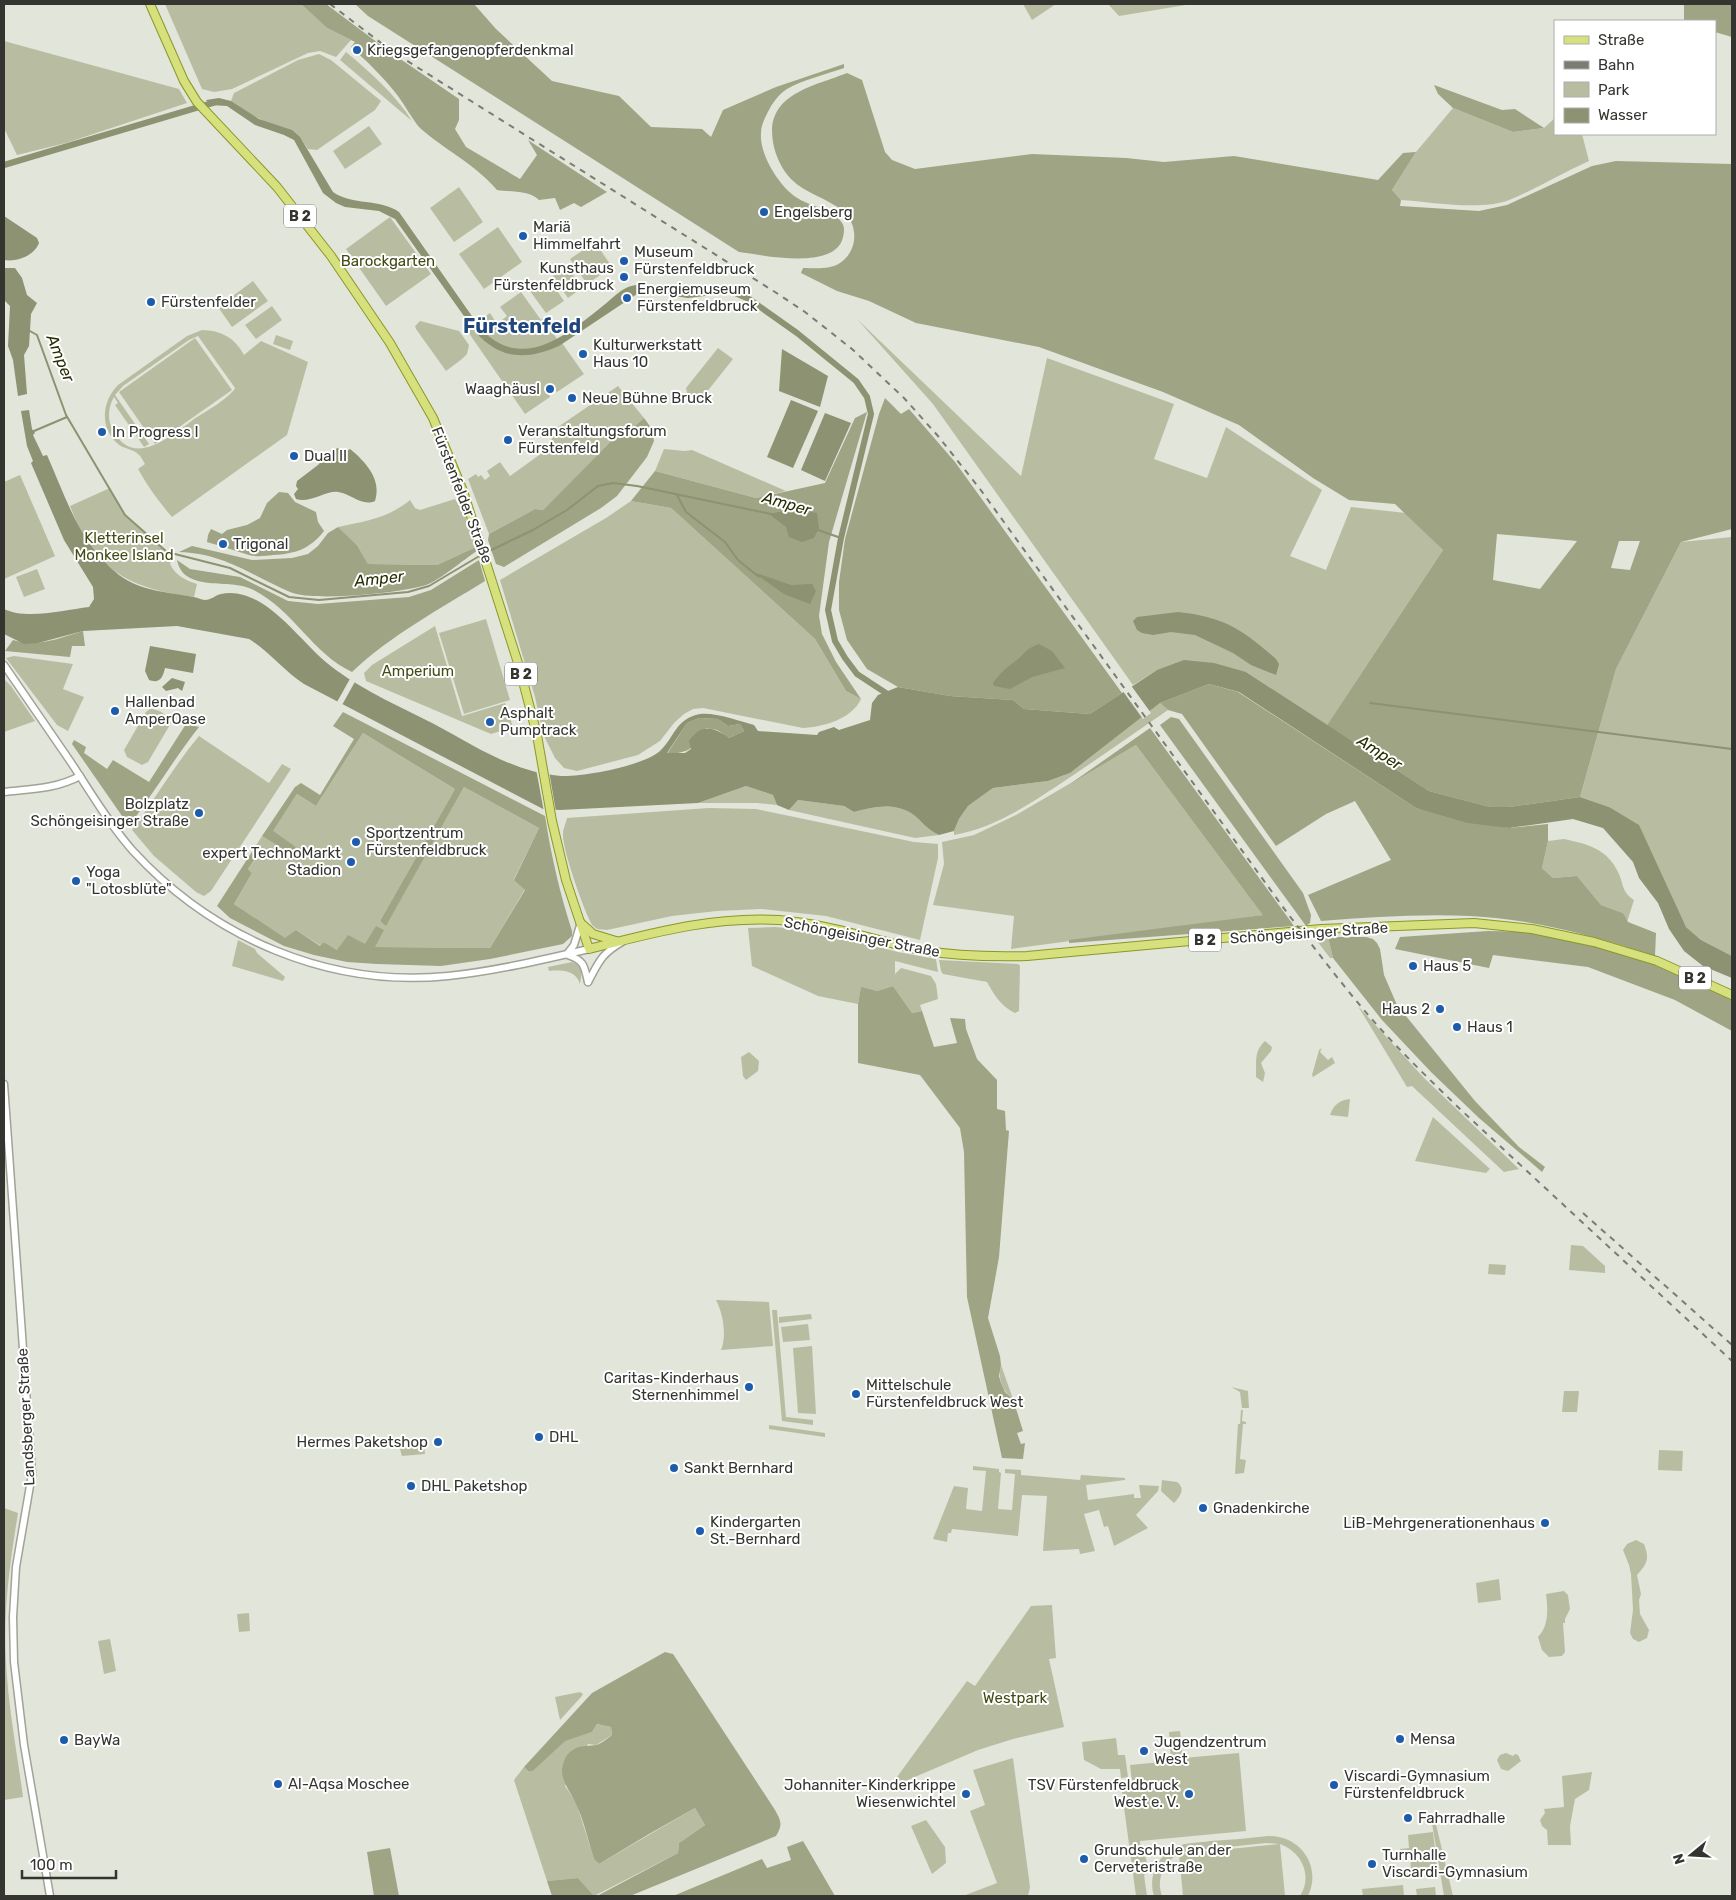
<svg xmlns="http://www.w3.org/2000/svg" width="1736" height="1900" viewBox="0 0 1736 1900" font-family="Rubik,sans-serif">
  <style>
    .green { fill: #b8bda2; fill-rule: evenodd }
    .forest { fill: #9ea484; fill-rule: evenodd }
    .water { fill: #8c9272; fill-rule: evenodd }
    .pier { fill: #e2e5d9 }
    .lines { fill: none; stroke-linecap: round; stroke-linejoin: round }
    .stream { stroke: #8c9272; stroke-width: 2 }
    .canal { stroke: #8c9272; stroke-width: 6 }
    .tertiary-casing { stroke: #a1a398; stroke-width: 9 }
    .primary-casing { stroke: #8b9728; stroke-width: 10 }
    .tertiary { stroke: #fff; stroke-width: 6 }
    .primary { stroke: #d6e07c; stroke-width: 8 }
    .rail { stroke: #7b7d75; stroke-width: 2; stroke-dasharray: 6 6; stroke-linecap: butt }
    .poi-dot { fill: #1d5bac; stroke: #fff; stroke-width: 2 }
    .labels { text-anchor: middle; stroke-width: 4; stroke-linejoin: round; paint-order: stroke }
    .shield { fill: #fff; stroke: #71726e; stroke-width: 1 }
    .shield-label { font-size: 14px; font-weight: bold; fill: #343530 }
    .poi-label { font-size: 15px; fill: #343530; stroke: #fff; text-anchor: start }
    .park-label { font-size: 15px; fill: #434a13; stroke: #fff }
    .street-label { font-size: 15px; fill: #343530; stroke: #fff }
    .water-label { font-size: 16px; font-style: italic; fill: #282d03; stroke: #fff }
    .district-label { font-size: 20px; font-weight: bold; fill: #20477c; stroke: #fff }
  </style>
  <rect width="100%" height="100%" fill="#e2e5d9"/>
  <!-- green -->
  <g class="green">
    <path d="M 165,4 L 301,4 L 327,28 L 351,40 L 336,57 L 320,51 L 308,53 L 232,89 L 214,92 L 202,89 Z"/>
    <path d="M 1023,4 L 1056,4 L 1032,20 Z"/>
    <path d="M 1108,4 L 1192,4 L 1119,16 Z"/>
    <path d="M 4,41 L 179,89 L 187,103 L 66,143 L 17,155 L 4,128 Z"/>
    <path d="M 346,52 C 370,72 395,94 412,121 L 340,60 Z"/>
    <path d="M 319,54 L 331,60 L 381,101 L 375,110 L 317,150 L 308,149 C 292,123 281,130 258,118 C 249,114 240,107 231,101 L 234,93 L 298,60 Z"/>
    <path d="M 1453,108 L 1513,132 L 1544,128 L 1555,118 L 1555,134 L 1582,134 L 1589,161 C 1562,173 1536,189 1509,200 C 1481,211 1431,202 1401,200 L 1392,190 L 1416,152 Z"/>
    <path d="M 369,126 L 382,144 L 345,169 L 333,151 Z"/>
    <path d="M 459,187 L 483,222 L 454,242 L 430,208 Z"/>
    <path d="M 390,217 L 431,274 L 386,306 L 346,249 Z"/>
    <path d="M 498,227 L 522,262 L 484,289 L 459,254 Z"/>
    <path d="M 595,242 L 612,267 L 587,284 L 570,259 Z"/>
    <path d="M 567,266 L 582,288 L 568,298 L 553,276 Z"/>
    <path d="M 549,279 L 564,301 L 546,313 L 530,291 Z"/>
    <path d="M 253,281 L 268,301 L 232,327 L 218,307 Z"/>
    <path d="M 521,292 L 541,320 L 543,318 L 557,339 C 524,357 497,351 475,322 L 478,322 L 490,313 L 497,324 L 507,316 L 500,307 Z"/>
    <path d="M 272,306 L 282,320 L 256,339 L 245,325 Z"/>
    <path d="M 857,319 L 1021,476 L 1047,358 L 1174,404 L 1154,459 L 1207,478 L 1226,427 L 1322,490 L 1290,556 L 1326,570 L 1351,507 L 1406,513 L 1443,550 L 1327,725 L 1246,672 L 1157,670 L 1133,685 L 933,404 Z"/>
    <path d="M 420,321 L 459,331 L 469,345 L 467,354 L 462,359 L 446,371 L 416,329 L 415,326 Z"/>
    <path d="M 469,325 C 500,363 517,354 559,346 L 562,343 L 584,374 L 557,392 L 555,390 L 549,394 L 550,397 L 525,414 L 466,329 Z"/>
    <path d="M 202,330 C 221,330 235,338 244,355 L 261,341 L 308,362 L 287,435 L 172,517 C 159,502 148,487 138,469 L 145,464 C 143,461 141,456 138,454 C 133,449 124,449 118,444 C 99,428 102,401 118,385 L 187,336 ZM 198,336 L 235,388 L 234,390 C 224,401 210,409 197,417 C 174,433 134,471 113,430 C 107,420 108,407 114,397 L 118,403 L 115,405 L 144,447 L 149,444 L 115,395 L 123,386 L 189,340 Z"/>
    <path d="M 276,335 L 293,341 L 290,350 L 273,344 Z"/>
    <path d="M 195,338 L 232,390 L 155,444 L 119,392 Z"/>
    <path d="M 718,348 L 733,359 L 698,403 L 688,396 L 686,388 Z"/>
    <path d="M 618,386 L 644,418 L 636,425 L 623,429 L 543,510 L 535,509 L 489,534 L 468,479 L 476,474 L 478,477 L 481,475 L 485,480 L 490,476 L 487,471 L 500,462 L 510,476 L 549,448 L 555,429 Z"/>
    <path d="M 664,449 L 685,451 L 692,450 L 786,491 L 756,498 L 655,471 Z"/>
    <path d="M 20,475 L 55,556 L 4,579 L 4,482 Z"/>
    <path d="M 110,488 L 125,516 L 167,552 L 174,553 L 170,564 C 176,576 185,580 197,584 L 194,597 C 147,591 107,579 83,535 C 78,526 74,516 70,506 Z"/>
    <path d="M 455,499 L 465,515 L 476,547 L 437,565 L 368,564 L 357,545 L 338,527 C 365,521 387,519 410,500 L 415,508 L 420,510 Z"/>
    <path d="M 631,501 L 671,508 L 815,639 L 846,691 L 861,699 C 852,719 823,727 803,728 L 703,708 L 693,709 L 684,714 L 674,723 L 660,741 L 638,755 L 577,771 L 564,768 L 555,758 L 543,734 L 535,697 L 500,580 L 606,518 Z"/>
    <path d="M 1732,537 L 1732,956 L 1701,940 L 1686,927 L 1677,909 L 1609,807 L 1580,797 L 1616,669 L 1681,542 Z"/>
    <path d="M 37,569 L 45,589 L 24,597 L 16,577 Z"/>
    <path d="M 486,619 L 510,700 L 464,714 L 439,633 Z"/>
    <path d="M 435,626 L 462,716 L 505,703 L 513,727 L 491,734 L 366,681 L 364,673 L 372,665 Z"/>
    <path d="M 14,656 L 73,664 L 63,689 L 84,697 L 68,731 L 57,725 L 6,658 Z"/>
    <path d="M 4,679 L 11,686 L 35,721 L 4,732 Z"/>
    <path d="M 1160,703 L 1168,710 C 1131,735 1095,761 1057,786 C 1025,807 993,828 954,835 L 954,831 L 959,819 L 968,806 L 993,788 L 1048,781 L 1070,773 Z"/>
    <path d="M 150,709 C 158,709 169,715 171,723 L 148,762 L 142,765 L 127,757 L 124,750 L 146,712 Z"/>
    <path d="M 363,733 L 455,789 L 380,921 L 386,925 L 464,787 L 539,828 L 514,879 L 525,889 L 490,948 L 374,947 L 365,944 L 337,950 L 324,942 L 321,946 L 296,930 L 285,939 L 234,904 L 252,873 L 248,869 L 262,850 L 255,847 L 262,836 L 286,851 L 296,847 L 272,832 L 297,794 L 316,806 Z"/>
    <path d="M 199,736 L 269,783 L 282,764 L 291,769 L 211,891 L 204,896 L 196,892 L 154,856 L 132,830 C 155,799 174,766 199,736 Z"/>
    <path d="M 1136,745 L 1264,915 L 1011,949 L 1014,916 L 933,905 L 944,864 L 942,842 L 974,835 L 1016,815 Z"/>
    <path d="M 746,786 L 773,795 L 777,805 L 757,803 L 698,803 Z"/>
    <path d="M 798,800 L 844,806 L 854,812 C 874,806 898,802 915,816 C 924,824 927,829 939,835 L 915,838 L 789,810 Z"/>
    <path d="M 709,808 L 756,809 L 914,842 L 938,844 L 938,858 L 920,940 L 826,916 L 761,909 L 717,911 L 672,916 L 607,930 L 597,929 L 592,925 C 584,911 562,849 563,834 C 563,829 566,823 567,818 Z"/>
    <path d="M 1564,839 C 1588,844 1608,849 1619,874 C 1624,886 1622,892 1634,900 L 1627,922 L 1623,913 L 1601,905 L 1577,876 L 1553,878 L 1542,868 L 1548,841 Z"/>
    <path d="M 775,927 L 818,931 L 898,952 L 936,959 L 938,972 L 895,961 L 895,974 L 901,968 L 931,976 L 936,984 L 938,999 L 920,1005 L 922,1011 L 912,1013 L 893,986 L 877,991 L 861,988 L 858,1004 L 818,996 L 752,966 L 748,928 Z"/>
    <path d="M 1325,936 L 1338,937 L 1328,937 L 1333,958 L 1330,958 L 1314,937 Z"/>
    <path d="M 238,940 L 255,949 L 257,953 L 285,977 L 283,981 L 232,966 Z"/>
    <path d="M 939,960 L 1018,964 L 1020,966 L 1019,1011 L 1015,1013 C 1002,1007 994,995 987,982 L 943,974 L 941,971 Z"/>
    <path d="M 572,962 C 583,965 582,974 580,984 C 576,970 561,970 549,971 L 548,967 Z"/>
    <path d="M 1358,1006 L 1424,1078 L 1519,1169 L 1504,1172 L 1412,1086 L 1407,1087 Z"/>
    <path d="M 1265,1041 L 1272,1047 L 1271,1051 L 1261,1063 L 1265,1073 L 1263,1082 L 1256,1077 C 1257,1063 1253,1052 1265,1041 Z"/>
    <path d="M 1322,1048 L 1320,1052 L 1328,1060 L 1332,1057 L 1335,1063 L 1313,1077 L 1312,1075 L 1319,1050 Z"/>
    <path d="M 749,1052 L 759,1061 L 758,1071 L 746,1080 L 743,1076 L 741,1057 Z"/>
    <path d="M 1350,1099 L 1348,1117 L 1330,1115 C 1333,1105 1340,1100 1350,1099 Z"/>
    <path d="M 1433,1117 L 1490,1169 L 1486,1173 L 1415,1161 Z"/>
    <path d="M 1571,1245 L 1583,1246 L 1605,1266 L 1605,1273 L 1569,1270 Z"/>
    <path d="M 1489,1264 L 1506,1265 L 1505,1275 L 1488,1274 Z"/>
    <path d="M 716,1300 L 769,1302 L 773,1346 L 721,1350 C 727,1336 723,1313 716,1300 Z"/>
    <path d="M 772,1310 L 777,1310 L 786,1417 L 813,1420 L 813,1425 L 782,1421 Z"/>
    <path d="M 811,1314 L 812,1319 L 779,1323 L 779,1317 Z"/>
    <path d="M 808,1324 L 810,1340 L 783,1342 L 781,1327 Z"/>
    <path d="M 812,1346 L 816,1414 L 798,1413 L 793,1348 Z"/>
    <path d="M 1001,1365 L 1013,1399 C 1001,1389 998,1379 1001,1365 Z"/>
    <path d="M 1231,1387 L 1248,1391 L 1249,1408 L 1242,1408 L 1240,1392 Z"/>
    <path d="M 1564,1391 L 1579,1391 L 1577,1412 L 1562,1412 Z"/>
    <path d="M 1241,1410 L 1243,1410 L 1242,1421 L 1246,1422 L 1246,1424 L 1243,1424 L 1240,1459 L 1246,1460 L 1244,1473 L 1235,1474 L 1238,1424 L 1240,1424 Z"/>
    <path d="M 769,1425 L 825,1433 L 825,1437 L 769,1429 Z"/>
    <path d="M 423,1437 L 425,1454 L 402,1456 L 400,1449 Z"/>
    <path d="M 1659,1450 L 1683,1451 L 1682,1471 L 1658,1470 Z"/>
    <path d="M 973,1466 L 999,1469 L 999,1472 L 1001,1473 L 998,1509 L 1012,1510 L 1015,1474 L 1005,1473 L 1005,1469 L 1021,1470 L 1021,1475 L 1080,1480 L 1081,1475 L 1125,1478 L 1125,1480 L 1086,1485 L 1088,1500 L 1134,1494 L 1134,1498 L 1141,1498 L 1139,1485 L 1159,1486 L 1158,1491 L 1136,1515 L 1148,1528 L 1114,1546 L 1108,1526 L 1104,1527 L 1099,1510 L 1084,1514 L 1095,1551 L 1080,1554 L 1079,1549 L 1043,1551 L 1047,1496 L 1022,1495 L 1018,1536 L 952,1529 L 951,1533 L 948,1533 L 947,1542 L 933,1539 L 954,1486 L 968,1488 L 966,1509 L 982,1511 L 986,1471 L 973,1470 Z"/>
    <path d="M 1162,1480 L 1177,1482 C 1186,1489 1180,1496 1174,1503 L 1161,1491 Z"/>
    <path d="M 4,1508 L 18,1513 C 10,1562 3,1611 6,1661 C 8,1706 17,1752 23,1797 L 4,1800 Z"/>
    <path d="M 1636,1540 L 1644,1544 C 1650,1559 1647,1564 1637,1575 L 1641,1594 L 1639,1600 L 1640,1614 L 1649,1630 L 1647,1638 L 1639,1642 L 1633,1639 L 1630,1633 L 1633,1610 L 1631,1574 L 1629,1565 L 1623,1550 L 1627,1544 Z"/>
    <path d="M 1499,1579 L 1501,1600 L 1478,1603 L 1476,1583 Z"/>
    <path d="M 1564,1591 L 1568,1595 L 1570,1609 L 1565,1619 L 1565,1623 L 1563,1623 L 1565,1652 L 1562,1656 L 1549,1657 L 1542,1650 L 1538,1637 C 1549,1626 1548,1609 1546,1594 Z"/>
    <path d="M 1052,1605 L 1056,1658 L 1049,1659 L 1064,1727 L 1013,1739 L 978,1750 L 889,1788 L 967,1681 L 975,1686 L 1031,1606 Z"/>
    <path d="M 249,1613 L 250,1631 L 239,1632 L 237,1614 Z"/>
    <path d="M 110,1639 L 116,1671 L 104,1674 L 98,1641 Z"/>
    <path d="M 580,1692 L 583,1694 L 581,1697 L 560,1720 L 555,1697 Z"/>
    <path d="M 597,1724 L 611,1727 L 612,1735 L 596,1745 L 588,1744 L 565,1786 L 576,1802 L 594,1859 L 599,1864 L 695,1808 L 705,1825 L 679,1843 L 678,1853 L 594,1896 L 578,1878 L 547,1881 L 514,1780 L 524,1767 L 528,1771 L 533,1771 L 565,1740 L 592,1732 Z"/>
    <path d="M 1180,1731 L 1183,1758 L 1239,1753 L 1246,1831 L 1140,1841 L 1141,1854 L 1146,1858 L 1148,1873 L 1144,1875 L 1147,1896 L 1136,1896 L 1121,1785 L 1133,1790 L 1130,1765 L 1171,1761 L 1169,1732 Z"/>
    <path d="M 1116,1738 L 1118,1755 L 1125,1755 L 1128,1777 L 1121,1778 L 1120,1769 L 1101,1769 L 1084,1760 L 1082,1742 Z"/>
    <path d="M 1506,1753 L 1513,1756 L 1515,1754 L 1518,1755 L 1521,1761 L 1508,1771 L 1501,1769 L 1497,1760 L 1500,1755 Z"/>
    <path d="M 1013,1758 L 1030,1887 L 1028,1896 L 963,1896 L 997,1883 L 970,1811 L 985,1805 L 973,1770 Z"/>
    <path d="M 1592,1772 L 1589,1790 L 1575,1799 L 1570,1826 L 1571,1845 L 1548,1845 L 1547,1830 L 1542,1826 L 1540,1820 L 1545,1813 L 1544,1809 L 1564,1807 L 1562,1776 Z"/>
    <path d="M 1434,1816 L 1453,1896 L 1444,1896 L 1431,1817 Z"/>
    <path d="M 926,1820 L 945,1847 L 946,1863 L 932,1874 L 911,1826 Z"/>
    <path d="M 1433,1832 L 1438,1875 L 1403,1877 L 1403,1871 L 1411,1870 L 1410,1854 L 1401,1855 L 1400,1849 L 1409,1848 L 1408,1835 Z"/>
    <path d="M 1268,1836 C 1301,1835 1322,1867 1308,1896 L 1300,1896 C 1313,1876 1302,1852 1280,1844 L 1285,1896 L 1183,1896 L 1179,1854 C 1163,1862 1156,1880 1162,1896 L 1154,1896 C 1148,1877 1157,1856 1176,1847 C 1186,1842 1199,1843 1210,1841 C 1230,1840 1249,1838 1268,1836 ZM 1266,1843 L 1279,1844 L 1180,1854 L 1189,1851 Z"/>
    <path d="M 1403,1885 L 1404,1896 L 1363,1896 L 1362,1889 Z"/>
    <path d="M 1435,1887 L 1436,1896 L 1417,1896 L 1416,1889 Z"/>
  </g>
  <!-- forest -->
  <g class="forest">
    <path d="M 301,4 L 326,4 L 390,52 L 459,99 L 459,120 L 455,129 L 466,147 L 520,179 L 537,155 L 528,140 L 607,192 L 581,207 L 574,203 L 560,210 L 555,198 L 539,200 C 529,190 510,192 497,190 C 475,164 445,150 420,128 C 414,122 404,104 398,96 C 384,78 368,62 351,47 L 355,42 L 327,28 Z"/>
    <path d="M 355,4 L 474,4 L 496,29 L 552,81 L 619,96 L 651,127 L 702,129 L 711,137 L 723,110 L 776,87 L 844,64 L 844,68 C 827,74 802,80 787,89 C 780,93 774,101 770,108 C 766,116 761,124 761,133 C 759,155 781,189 799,199 C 812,207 834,209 842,223 C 845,227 844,233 843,237 C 836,271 763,255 739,252 L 368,16 Z"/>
    <path d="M 1684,4 L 1732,4 L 1732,37 L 1715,32 L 1715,21 L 1686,21 L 1684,20 Z"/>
    <path d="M 847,73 L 862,80 L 885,152 L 892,160 L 915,169 L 1032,154 L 1126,158 L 1164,162 L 1234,156 L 1378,180 L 1403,153 L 1416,152 L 1392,190 L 1401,200 L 1400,206 L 1479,211 L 1507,205 L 1592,166 L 1616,161 L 1732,164 L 1732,529 L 1681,542 L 1616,669 L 1580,797 L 1509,807 L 1490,807 L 1429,791 L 1327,725 L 1443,550 L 1395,504 L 1349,500 L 1313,478 L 1239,425 L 1163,392 L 1039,347 L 916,323 L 869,301 L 837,291 L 801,273 L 803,268 C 814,268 830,270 840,263 C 858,251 859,225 843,211 C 827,198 806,194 791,179 C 782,170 775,155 773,142 C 765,94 812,87 847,73 ZM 1497,534 L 1577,541 L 1540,589 L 1493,580 ZM 1619,541 L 1640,541 L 1630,570 L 1611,568 Z"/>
    <path d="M 1434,85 L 1502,110 L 1515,109 L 1544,128 L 1513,132 L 1453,108 L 1438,94 Z"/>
    <path d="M 885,398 L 901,414 L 909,409 L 955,462 L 1122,693 L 1090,714 L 1024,709 L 1013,700 L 950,696 L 898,687 L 867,669 L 847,640 L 839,610 L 839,582 L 845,539 L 879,414 Z"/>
    <path d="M 867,412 L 829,542 L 819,616 L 822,634 L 836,662 L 861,699 L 846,691 L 815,639 L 671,508 L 631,501 L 655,471 L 756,498 L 825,483 L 855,418 Z"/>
    <path d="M 644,418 L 652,429 L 654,441 L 647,457 L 617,496 L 601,508 L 504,567 L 496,564 L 488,540 L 489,534 L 535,509 L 543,510 L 623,429 L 636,425 Z"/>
    <path d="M 279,492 L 288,493 L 295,502 L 316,512 L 318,522 L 324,531 C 310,549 295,554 273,555 C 265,556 256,557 249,555 C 235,551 222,546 207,542 L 208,535 L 211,529 L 222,534 L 227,530 L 247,525 L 260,518 L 267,503 Z"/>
    <path d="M 338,527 L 357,545 L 368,564 L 437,565 L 476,547 L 477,551 C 463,560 440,580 426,585 C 402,593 312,602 290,592 C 251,575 223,553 179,552 L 192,546 L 252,560 L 292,558 L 308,554 L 318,546 L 328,533 Z"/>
    <path d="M 177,560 L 190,569 L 240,577 L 288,601 L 318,604 L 409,597 L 431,590 L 479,560 L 485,581 C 440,609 391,635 352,672 C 312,654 291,606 249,588 C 227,579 183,592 177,560 Z"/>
    <path d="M 83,631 L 85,646 L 72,646 L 70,657 L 5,651 L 13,640 C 36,648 60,638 83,631 Z"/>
    <path d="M 1209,684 L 1238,692 L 1416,808 L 1509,828 L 1548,824 L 1548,841 L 1542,868 L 1553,878 L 1577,876 L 1601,905 L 1623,913 L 1628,922 L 1656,933 L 1655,956 C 1595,936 1533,919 1470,916 C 1420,914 1370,917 1321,921 L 1308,895 L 1391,860 L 1355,801 L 1326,814 L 1276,846 L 1182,714 L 1168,710 L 1160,703 Z"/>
    <path d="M 343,712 L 545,816 C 551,855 560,894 572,931 L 572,936 L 563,944 L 490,959 L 441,966 L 377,964 L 347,962 L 314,955 L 284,946 L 230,918 L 217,906 L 255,847 L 262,849 L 248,869 L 252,873 L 234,904 L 285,938 L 296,930 L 320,946 L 324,942 L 337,950 L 348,935 L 365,944 L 376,926 L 384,930 L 375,947 L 490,948 L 525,890 L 514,880 L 539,828 L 464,787 L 386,926 L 380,921 L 455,789 L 363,733 L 316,806 L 297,794 L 273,831 L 296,847 L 294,850 L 286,851 L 262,836 L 295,787 L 301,783 L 320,795 L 354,739 L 333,726 Z"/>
    <path d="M 1171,717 L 1179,719 L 1303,893 L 1311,915 L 1310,923 L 1306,926 L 1160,725 Z"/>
    <path d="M 699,718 L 718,719 L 728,726 L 740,724 L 744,731 L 729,738 L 717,730 L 706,728 C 691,749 693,752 667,754 L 687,723 Z"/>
    <path d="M 186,724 L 199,727 C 174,759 153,794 129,826 L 72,744 L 74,740 L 86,747 L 84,753 L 107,769 L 113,760 L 149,782 Z"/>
    <path d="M 1150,728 L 1294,926 L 1069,943 L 1069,940 L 1263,915 L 1136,745 L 1070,784 Z"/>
    <path d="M 1488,931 L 1532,932 L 1594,945 L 1656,963 L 1732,998 L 1732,1031 L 1675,1000 L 1588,967 L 1493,955 L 1489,968 L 1395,949 L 1400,937 Z"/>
    <path d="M 1328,937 L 1366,937 L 1373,939 L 1377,943 L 1380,949 L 1384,975 L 1397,1005 L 1475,1101 L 1519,1147 L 1545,1167 L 1542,1172 L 1479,1118 L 1431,1072 L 1382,1020 L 1333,958 Z"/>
    <path d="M 893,986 L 912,1013 L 922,1011 L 934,1047 L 957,1043 L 950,1018 L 965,1019 L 966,1029 L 977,1059 L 997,1080 L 997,1109 L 1005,1111 L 1006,1130 L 1009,1131 L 999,1257 L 988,1318 L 1000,1356 L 1001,1365 L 999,1376 L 1001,1383 L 1005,1392 L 1013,1399 L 1023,1431 L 1017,1433 L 1021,1444 L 1025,1443 L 1023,1459 L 1002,1458 L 967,1297 L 964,1152 L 960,1128 L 920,1075 L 858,1063 L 858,1004 L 861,987 L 877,991 Z"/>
    <path d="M 665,1652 L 673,1654 L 775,1810 C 781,1821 783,1825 776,1836 L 630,1896 L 597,1896 L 678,1853 L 679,1843 L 705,1825 L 695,1808 L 649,1834 L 599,1864 L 594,1859 C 588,1840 584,1821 576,1804 C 572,1793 563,1785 562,1772 C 562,1765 565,1756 570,1752 C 580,1744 585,1747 596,1745 C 601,1744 608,1738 612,1735 L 611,1727 L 597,1724 L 592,1732 L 565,1741 L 533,1771 L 528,1771 L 524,1767 L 592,1693 Z"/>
    <path d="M 803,1841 L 835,1896 L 673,1896 L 762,1859 L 767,1868 L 791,1860 L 787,1847 Z"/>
    <path d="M 390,1848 L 399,1896 L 374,1896 L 367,1852 Z"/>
    <path d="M 578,1878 L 594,1896 L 552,1896 L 547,1881 Z"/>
  </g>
  <!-- water -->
  <g class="water">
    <path d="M 219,98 L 231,101 L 259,119 L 292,130 L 300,137 L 333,192 C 353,206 379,198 399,212 L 481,329 C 523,373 568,334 604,305 C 614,297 622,287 636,285 C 647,283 659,289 669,292 L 637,294 L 559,346 C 527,360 501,360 476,333 L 395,219 L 379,211 L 345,207 L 336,203 L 323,193 L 294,140 L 284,135 L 255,125 L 227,106 L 211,105 L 206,100 Z"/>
    <path d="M 4,216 L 37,238 L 39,243 C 34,256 17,262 4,260 Z"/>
    <path d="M 4,268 L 15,268 L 22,278 L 27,295 L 37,303 L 31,314 L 29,346 L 24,355 L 27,394 L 18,396 L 13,360 L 8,346 L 10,306 L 4,300 Z"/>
    <path d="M 782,349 L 828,376 L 820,407 L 779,391 Z"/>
    <path d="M 791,400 L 818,411 L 793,468 L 767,457 Z"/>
    <path d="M 29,410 L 32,429 L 35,433 L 33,435 L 43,456 L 47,455 C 66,498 80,545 119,575 C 140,591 168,592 193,597 C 197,597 201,600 205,600 C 211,600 216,595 221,594 C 234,591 247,595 258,601 C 288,618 308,650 336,670 C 366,692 401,707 434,724 C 473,745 515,773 561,776 C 583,777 643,766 660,751 C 675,737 675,719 700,714 C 714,712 740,721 754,725 L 758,731 L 817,735 L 819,732 L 834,727 L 839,730 L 870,720 L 872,703 L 878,695 L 898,687 L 950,696 L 1013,700 L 1024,709 L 1090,714 L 1157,670 L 1184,660 L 1214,663 L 1246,672 L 1429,791 L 1490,807 L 1509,807 L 1580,797 L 1609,807 L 1639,825 L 1686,927 L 1701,940 L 1732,956 L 1732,978 L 1703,966 L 1684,951 L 1669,929 L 1658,903 L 1639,878 L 1633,862 L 1603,828 L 1573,819 L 1509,828 L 1468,823 L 1416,808 L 1239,692 L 1209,684 L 1160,703 L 1070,773 L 1048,781 L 993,788 L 968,806 L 959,819 L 954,831 L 939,835 C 927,829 924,824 915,816 C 898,802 874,806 854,812 L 844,806 L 798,800 L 789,810 L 777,805 L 773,795 L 746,786 L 698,803 L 560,810 L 543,809 L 304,684 C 284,671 269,651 249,639 L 177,626 L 83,631 L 38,643 L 24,644 L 4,634 L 4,609 C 26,620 65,610 89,607 L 94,599 L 93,587 L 64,540 L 31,463 L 33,461 L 27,446 L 21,411 ZM 699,718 L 718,719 L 728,726 L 740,724 L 744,731 L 729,738 C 713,727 702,723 689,741 L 691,749 L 685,753 L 667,753 L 687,723 Z"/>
    <path d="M 825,413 L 851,423 L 825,481 L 801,470 Z"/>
    <path d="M 338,448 L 343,453 L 350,449 C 366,462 382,480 375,501 C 362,507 350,493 338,492 C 327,490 309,504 296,499 L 294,494 L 298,489 L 296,486 L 297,481 L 318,465 L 331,451 Z"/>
    <path d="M 784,511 L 803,515 L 811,512 L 817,513 L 819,528 L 814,538 L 802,542 L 789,537 L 786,527 L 769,514 Z"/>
    <path d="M 753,572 L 791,585 L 812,584 L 816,591 L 810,604 L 784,594 Z"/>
    <path d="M 1178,612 C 1224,617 1242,629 1276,659 L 1279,664 L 1276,675 L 1251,665 L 1233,653 L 1195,635 L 1171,632 L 1153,635 L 1142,633 L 1137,630 L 1133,621 L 1137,617 Z"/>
    <path d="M 1039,644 L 1052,651 L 1065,668 L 1032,677 L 1010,689 L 994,686 L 993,683 C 1002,671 1005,669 1017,660 C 1028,651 1024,650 1039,644 Z"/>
    <path d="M 150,646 L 196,654 L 193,673 L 165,668 C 163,677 160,684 149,680 L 145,671 Z"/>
    <path d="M 172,678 L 185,682 L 182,691 L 178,688 L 166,691 L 162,687 Z"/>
  </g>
  <!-- pier -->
  <g class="pier">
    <path d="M 351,677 L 356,680 L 342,705 L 337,702 Z"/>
    <path d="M 1130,684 L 1151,713 L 1143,719 L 1122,690 Z"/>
    <path d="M 536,769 L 549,771 L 556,812 L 544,812 Z"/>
  </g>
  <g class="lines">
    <!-- stream -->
    <g class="stream">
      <path d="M 30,331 L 37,335 L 66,415 L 125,515 L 167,552 L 230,568 L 289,597 L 319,600 L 408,592 L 429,586 L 481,555"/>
      <path d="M 34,431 L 67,417"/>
      <path d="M 677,495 L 686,512 L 725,542 L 738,560 L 759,577"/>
      <path d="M 818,530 L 841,538"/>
      <path d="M 485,553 L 533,530 L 567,510 L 598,486 L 613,483 L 637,486 L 771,514"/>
      <path d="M 1370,703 L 1732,749"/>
    </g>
    <!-- canal -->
    <g class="canal">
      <path d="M 4,165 L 216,102"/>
      <path d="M 662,291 L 688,295 L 728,290 L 749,299 L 797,333 L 856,381 L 867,397 L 871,414 L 841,538 L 828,610 L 835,641 L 845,658 L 857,674 L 892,697"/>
    </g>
    <!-- tertiary casing -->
    <g class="tertiary-casing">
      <g id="tertiary">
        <path d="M 4,665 C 26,697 48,729 70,761 C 90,791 109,824 133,851 C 213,938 329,988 448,976 C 495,971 542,960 589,949"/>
        <path d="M 4,792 C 30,789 56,789 80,776"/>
        <path d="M 567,954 L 574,945 L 581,922"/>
        <path d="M 568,955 C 585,961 584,966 588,982"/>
        <path d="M 588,982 C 599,962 601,954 622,942"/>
        <path d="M 4,1084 L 32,1474 L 16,1567 L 13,1617 L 14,1662 L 24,1745 L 50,1896"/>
      </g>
    </g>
    <!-- primary casing -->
    <g class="primary-casing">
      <g id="primary">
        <path d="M 150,4 L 184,81 L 197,102 L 277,187 L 331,256 L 390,343 L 433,418 L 463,491 L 519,666 L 537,735 L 552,821 L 566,880 L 589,949 C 652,933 713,916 779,920 C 828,924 873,940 921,950 C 956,956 991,957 1027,956 L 1321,929 L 1474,923 L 1532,929 L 1594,942 L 1657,961 L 1732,995"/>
        <path d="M 583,925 L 593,934 L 616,941"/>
      </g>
    </g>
    <!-- tertiary -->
    <use href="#tertiary" class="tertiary"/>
    <!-- primary -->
    <use href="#primary" class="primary"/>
    <!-- rail -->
    <g class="rail">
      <path d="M 330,4 L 393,52 L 775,292 L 805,312 L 852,349 L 904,398 L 938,436 L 980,489 L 1288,914 C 1317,951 1345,989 1377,1025 C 1403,1054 1432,1082 1460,1109 L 1732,1361"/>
      <path d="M 1583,1213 L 1732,1345"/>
    </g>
  </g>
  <!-- markers -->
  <g class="poi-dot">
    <circle cx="357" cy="50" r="5"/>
    <circle cx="764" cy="212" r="5"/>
    <circle cx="523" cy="236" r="5"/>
    <circle cx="624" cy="261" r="5"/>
    <circle cx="624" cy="277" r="5"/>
    <circle cx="627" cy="298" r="5"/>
    <circle cx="151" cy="302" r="5"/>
    <circle cx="583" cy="354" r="5"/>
    <circle cx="550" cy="389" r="5"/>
    <circle cx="572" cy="398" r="5"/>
    <circle cx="102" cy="432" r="5"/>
    <circle cx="508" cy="440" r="5"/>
    <circle cx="294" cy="456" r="5"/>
    <circle cx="223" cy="544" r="5"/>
    <circle cx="115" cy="711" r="5"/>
    <circle cx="490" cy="722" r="5"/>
    <circle cx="199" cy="813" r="5"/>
    <circle cx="356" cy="842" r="5"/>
    <circle cx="351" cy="862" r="5"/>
    <circle cx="76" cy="881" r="5"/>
    <circle cx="1413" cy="966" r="5"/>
    <circle cx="1440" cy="1009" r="5"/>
    <circle cx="1457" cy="1027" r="5"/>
    <circle cx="749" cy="1387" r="5"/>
    <circle cx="856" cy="1394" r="5"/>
    <circle cx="539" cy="1437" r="5"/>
    <circle cx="438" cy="1442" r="5"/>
    <circle cx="674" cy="1468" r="5"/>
    <circle cx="411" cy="1486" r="5"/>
    <circle cx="1203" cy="1508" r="5"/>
    <circle cx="1545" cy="1523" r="5"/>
    <circle cx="700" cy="1531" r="5"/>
    <circle cx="1400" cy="1739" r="5"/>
    <circle cx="64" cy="1740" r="5"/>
    <circle cx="1144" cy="1751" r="5"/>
    <circle cx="278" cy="1784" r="5"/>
    <circle cx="1334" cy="1785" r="5"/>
    <circle cx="966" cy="1794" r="5"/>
    <circle cx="1189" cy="1794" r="5"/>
    <circle cx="1408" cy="1818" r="5"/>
    <circle cx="1084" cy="1859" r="5"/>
    <circle cx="1372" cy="1864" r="5"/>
  </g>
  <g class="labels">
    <!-- shield labels -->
    <g class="shield">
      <rect x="284" y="204.5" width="32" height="23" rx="4"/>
      <rect x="505" y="662.5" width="32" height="23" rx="4"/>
      <rect x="1189" y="928.5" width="32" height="23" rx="4"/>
      <rect x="1679" y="966.5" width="32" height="23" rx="4"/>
    </g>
    <g class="shield-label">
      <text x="300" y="221">B 2</text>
      <text x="521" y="679">B 2</text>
      <text x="1205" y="945">B 2</text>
      <text x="1695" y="983">B 2</text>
    </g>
    <!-- poi labels -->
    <g class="poi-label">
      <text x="367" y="55">Kriegsgefangenopferdenkmal</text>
      <text x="774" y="217">Engelsberg</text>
      <text x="533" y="232">Mariä<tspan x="533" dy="17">Himmelfahrt</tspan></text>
      <text x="634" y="257">Museum<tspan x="634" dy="17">Fürstenfeldbruck</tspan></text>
      <text x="614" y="273" text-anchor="end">Kunsthaus<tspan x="614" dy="17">Fürstenfeldbruck</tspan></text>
      <text x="637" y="294">Energiemuseum<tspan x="637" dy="17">Fürstenfeldbruck</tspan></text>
      <text x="161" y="307">Fürstenfelder</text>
      <text x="593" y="350">Kulturwerkstatt<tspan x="593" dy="17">Haus 10</tspan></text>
      <text x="540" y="394" text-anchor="end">Waaghäusl</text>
      <text x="582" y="403">Neue Bühne Bruck</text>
      <text x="518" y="436">Veranstaltungsforum<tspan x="518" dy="17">Fürstenfeld</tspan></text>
      <text x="112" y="437">In Progress I</text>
      <text x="304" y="461">Dual II</text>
      <text x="233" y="549">Trigonal</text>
      <text x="125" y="707">Hallenbad<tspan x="125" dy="17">AmperOase</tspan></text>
      <text x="500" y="718">Asphalt<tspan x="500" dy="17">Pumptrack</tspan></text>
      <text x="189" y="809" text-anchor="end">Bolzplatz<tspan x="189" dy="17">Schöngeisinger Straße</tspan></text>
      <text x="366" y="838">Sportzentrum<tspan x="366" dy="17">Fürstenfeldbruck</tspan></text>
      <text x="341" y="858" text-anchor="end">expert TechnoMarkt<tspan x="341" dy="17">Stadion</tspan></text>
      <text x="86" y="877">Yoga<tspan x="86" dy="17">"Lotosblüte"</tspan></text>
      <text x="1423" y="971">Haus 5</text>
      <text x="1430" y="1014" text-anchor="end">Haus 2</text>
      <text x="1467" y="1032">Haus 1</text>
      <text x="739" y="1383" text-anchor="end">Caritas-Kinderhaus<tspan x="739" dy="17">Sternenhimmel</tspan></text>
      <text x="866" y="1390">Mittelschule<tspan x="866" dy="17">Fürstenfeldbruck West</tspan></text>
      <text x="549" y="1442">DHL</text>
      <text x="428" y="1447" text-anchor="end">Hermes Paketshop</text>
      <text x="684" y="1473">Sankt Bernhard</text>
      <text x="421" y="1491">DHL Paketshop</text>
      <text x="1213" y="1513">Gnadenkirche</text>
      <text x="710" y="1527">Kindergarten<tspan x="710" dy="17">St.-Bernhard</tspan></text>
      <text x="1535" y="1528" text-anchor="end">LiB-Mehrgenerationenhaus</text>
      <text x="1410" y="1744">Mensa</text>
      <text x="74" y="1745">BayWa</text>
      <text x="1154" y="1747">Jugendzentrum<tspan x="1154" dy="17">West</tspan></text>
      <text x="1344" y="1781">Viscardi-Gymnasium<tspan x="1344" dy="17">Fürstenfeldbruck</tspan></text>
      <text x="288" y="1789">Al-Aqsa Moschee</text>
      <text x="956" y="1790" text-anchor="end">Johanniter-Kinderkrippe<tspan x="956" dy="17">Wiesenwichtel</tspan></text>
      <text x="1179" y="1790" text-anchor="end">TSV Fürstenfeldbruck<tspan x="1179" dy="17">West e. V.</tspan></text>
      <text x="1418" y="1823">Fahrradhalle</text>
      <text x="1094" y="1855">Grundschule an der<tspan x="1094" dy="17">Cerveteristraße</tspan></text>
      <text x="1382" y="1860">Turnhalle<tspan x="1382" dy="17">Viscardi-Gymnasium</tspan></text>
    </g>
    <!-- park labels -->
    <g class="park-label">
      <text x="388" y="266">Barockgarten</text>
      <text x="124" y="543">Kletterinsel<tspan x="124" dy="17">Monkee Island</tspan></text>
      <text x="418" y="676">Amperium</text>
      <text x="1015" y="1703">Westpark</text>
    </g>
    <!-- street labels -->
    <g class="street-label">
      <text transform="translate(462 495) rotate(69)" y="5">Fürstenfelder Straße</text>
      <text transform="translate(1309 933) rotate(-4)" y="5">Schöngeisinger Straße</text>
      <text transform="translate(862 937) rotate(11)" y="5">Schöngeisinger Straße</text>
      <text transform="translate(26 1417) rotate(-93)" y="5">Landsberger Straße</text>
    </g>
    <!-- water labels -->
    <g class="water-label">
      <text transform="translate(61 358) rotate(68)" y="6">Amper</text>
      <text transform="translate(787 503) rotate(16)" y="6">Amper</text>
      <text transform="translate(379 578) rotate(-6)" y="6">Amper</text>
      <text transform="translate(1380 752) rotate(33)" y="6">Amper</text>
    </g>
    <!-- district labels -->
    <g class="district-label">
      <text x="522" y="333">Fürstenfeld</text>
    </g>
  </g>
  <!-- border -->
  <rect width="1736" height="1900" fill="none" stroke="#343530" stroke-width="10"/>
  <!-- legend -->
  <rect x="1554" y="20" width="162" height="115" fill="#ffffff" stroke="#aeaeac"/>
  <rect x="1564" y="36" width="25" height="8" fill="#d6e07c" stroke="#aeaeac"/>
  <text x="1598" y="45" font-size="15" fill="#343530">Straße</text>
  <rect x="1564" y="61" width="25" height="8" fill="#7b7d75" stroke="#aeaeac"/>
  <text x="1598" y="70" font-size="15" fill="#343530">Bahn</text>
  <rect x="1564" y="82" width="25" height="15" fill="#b8bda2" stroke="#aeaeac"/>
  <text x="1598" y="95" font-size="15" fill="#343530">Park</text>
  <rect x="1564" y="108" width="25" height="15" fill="#8c9272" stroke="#aeaeac"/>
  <text x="1598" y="120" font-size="15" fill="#343530">Wasser</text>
  <!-- north arrow -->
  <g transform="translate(1691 1855) rotate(252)" stroke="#ffffff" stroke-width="4" paint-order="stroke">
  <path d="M0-4L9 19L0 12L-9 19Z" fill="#343530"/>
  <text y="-8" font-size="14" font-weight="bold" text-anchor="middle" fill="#343530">N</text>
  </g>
  <!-- scale -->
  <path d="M22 1870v8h94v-8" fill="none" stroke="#343530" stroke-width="2.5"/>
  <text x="30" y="1870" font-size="15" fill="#343530" stroke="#ffffff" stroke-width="4" paint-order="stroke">100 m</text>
</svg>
